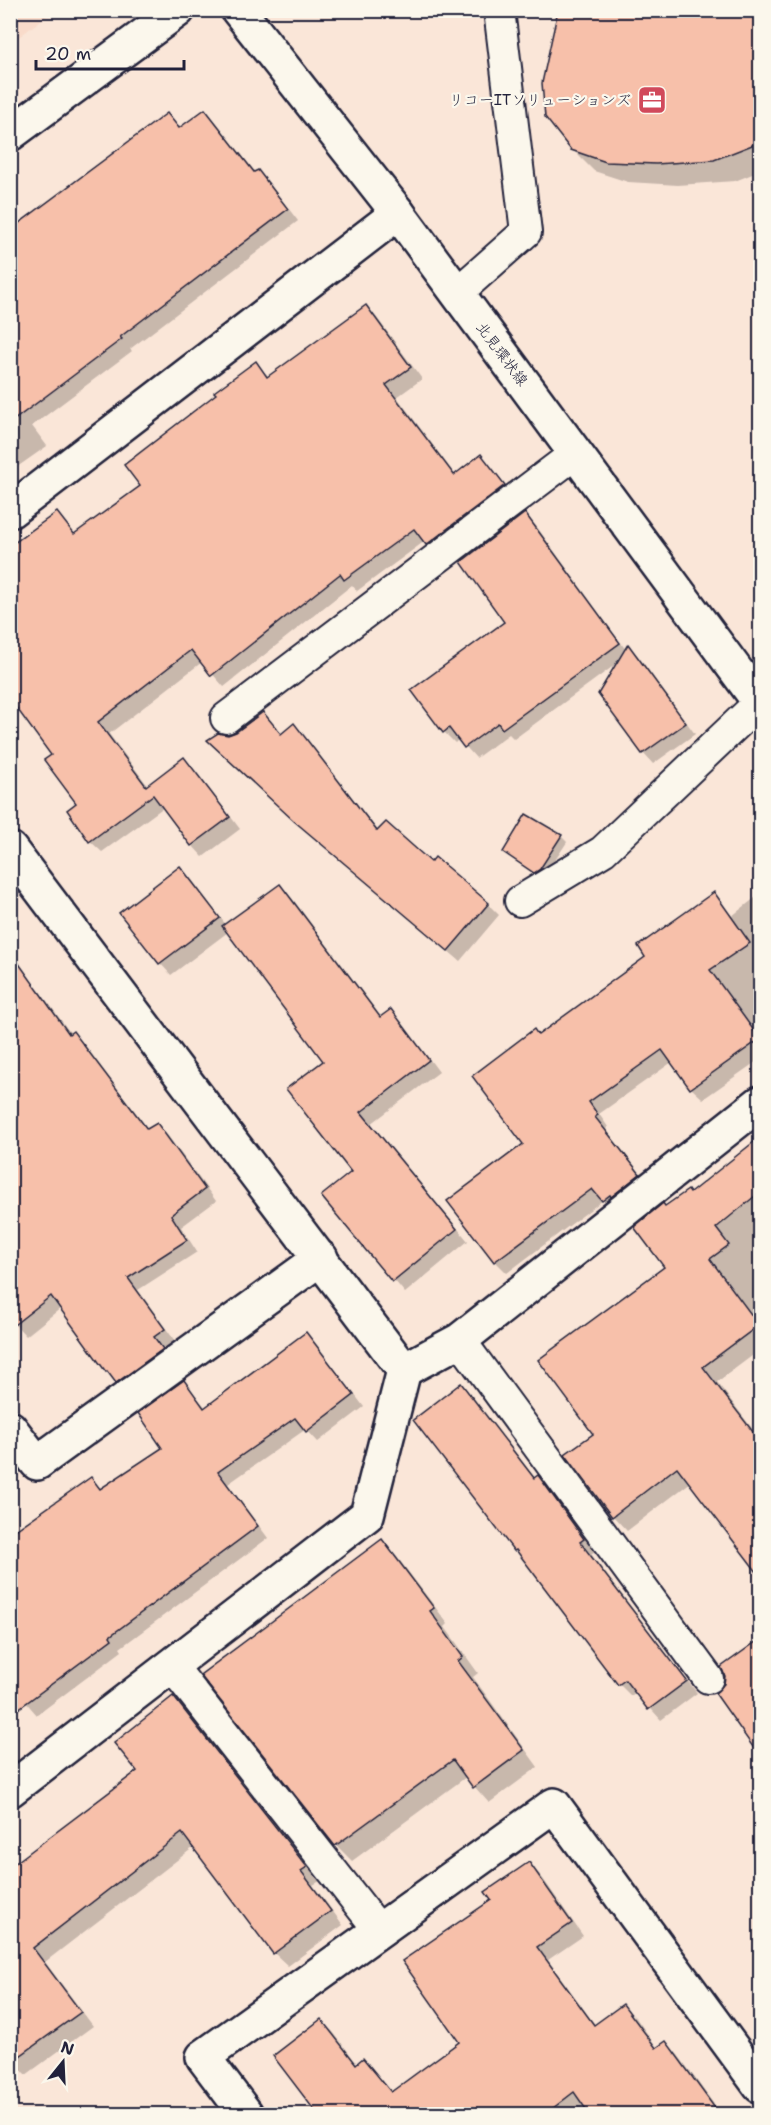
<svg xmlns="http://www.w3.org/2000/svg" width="771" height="2125" viewBox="0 0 771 2125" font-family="'Shantell Sans','Klee One',sans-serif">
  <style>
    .built { fill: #f9dbca }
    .shadow { fill: #0003 }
    .building { fill: #f7c0aa; stroke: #22223b; stroke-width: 1.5 }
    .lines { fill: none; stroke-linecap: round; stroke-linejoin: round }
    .service-casing { stroke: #22223b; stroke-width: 34 }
    .minor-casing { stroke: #22223b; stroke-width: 38 }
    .tertiary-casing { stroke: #22223b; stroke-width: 38 }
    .secondary-casing { stroke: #22223b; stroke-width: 38 }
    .service { stroke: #fbf7ec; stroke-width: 30 }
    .minor { stroke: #fbf7ec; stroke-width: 33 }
    .tertiary { stroke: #fbf7ec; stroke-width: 33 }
    .secondary { stroke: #fbf7ec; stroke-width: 33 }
    .labels { text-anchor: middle; stroke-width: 4.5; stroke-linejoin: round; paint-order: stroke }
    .poi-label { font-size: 15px; fill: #22223b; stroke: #fbf7ec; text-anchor: end }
    .street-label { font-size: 15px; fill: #22223b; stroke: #fbf7ec }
  </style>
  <rect width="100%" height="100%" fill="#fae6d8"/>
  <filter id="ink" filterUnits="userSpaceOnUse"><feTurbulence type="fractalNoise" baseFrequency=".0167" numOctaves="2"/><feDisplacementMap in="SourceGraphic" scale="12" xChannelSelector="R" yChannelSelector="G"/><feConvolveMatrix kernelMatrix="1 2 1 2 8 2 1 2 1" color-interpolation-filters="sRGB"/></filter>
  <g filter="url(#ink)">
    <!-- built -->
    <path class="built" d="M 11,10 L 53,10 L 53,11 L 11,43 Z"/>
    <!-- shadow -->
    <g class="shadow">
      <path d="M 560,10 L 760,10 L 760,171 L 735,181 L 678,185 L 628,182 L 594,171 L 572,149 Z"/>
      <path d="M 204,111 L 216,122 L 256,173 L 258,171 L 269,183 L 298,221 L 130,349 L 132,351 L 32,426 L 47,446 L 10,472 L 10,232 L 167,115 L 180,129 Z"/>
      <path d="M 366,307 L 377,318 L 422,379 L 397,397 L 456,476 L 481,456 L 493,468 L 515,498 L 439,555 L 425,541 L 357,591 L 352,585 L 224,687 L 202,662 L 109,734 L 148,786 L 184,759 L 196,771 L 240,829 L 203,857 L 192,845 L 164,807 L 102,852 L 90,841 L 78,804 L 53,755 L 57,514 L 76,535 L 142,486 L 256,363 L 269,377 Z"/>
      <path d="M 525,515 L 536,526 L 626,650 L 629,646 L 638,656 L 695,734 L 653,764 L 643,753 L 600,694 L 619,662 L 514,739 L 509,734 L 476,758 L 459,739 L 455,743 L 444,732 L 506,623 Z"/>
      <path d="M 263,714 L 282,735 L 294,725 L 305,736 L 379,832 L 431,864 L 488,904 L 499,915 L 460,961 L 307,832 L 228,737 L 237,733 Z"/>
      <path d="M 561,836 L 567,842 L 546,874 L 540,878 L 505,852 Z"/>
      <path d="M 180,868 L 192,880 L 226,925 L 280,886 L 291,897 L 382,1018 L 391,1011 L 402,1022 L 439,1072 L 371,1124 L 468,1241 L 405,1293 L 324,1196 L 353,1172 L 326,1061 L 228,932 L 171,975 L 160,963 Z"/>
      <path d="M 713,894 L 732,916 L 760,894 L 760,1059 L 703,1099 L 691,1088 L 672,1062 L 599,1114 L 608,1127 L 606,1129 L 650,1186 L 614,1211 L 603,1200 L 507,1273 L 495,1261 L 450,1201 L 525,1144 L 539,1036 L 647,957 Z"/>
      <path d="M 28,978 L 39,990 L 71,1034 L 73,1033 L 84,1044 L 149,1130 L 156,1124 L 168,1136 L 216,1201 L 181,1227 L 197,1252 L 138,1290 L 175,1341 L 164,1349 L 173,1361 L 128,1393 L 107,1371 L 61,1308 L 26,1336 L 10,1319 Z"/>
      <path d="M 760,1139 L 760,1350 L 717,1382 L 760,1439 L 760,1573 L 691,1482 L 627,1531 L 613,1516 L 567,1455 L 595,1434 L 666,1267 L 666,1208 L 691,1195 Z"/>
      <path d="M 305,1334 L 317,1345 L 364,1407 L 318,1442 L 306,1429 L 228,1484 L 268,1538 L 120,1648 L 122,1651 L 37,1715 L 10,1684 L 91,1479 L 102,1490 L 164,1448 L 184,1382 L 206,1408 Z"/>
      <path d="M 461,1385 L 473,1397 L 536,1479 L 538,1477 L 549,1489 L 595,1551 L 591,1554 L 697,1693 L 661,1720 L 636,1692 L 631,1696 L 619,1684 L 526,1561 L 515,1550 Z"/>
      <path d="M 382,1541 L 397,1557 L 448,1624 L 445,1627 L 478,1673 L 473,1677 L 538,1767 L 489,1803 L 466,1777 L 352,1861 L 336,1845 L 203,1675 Z"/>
      <path d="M 760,1641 L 760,1750 L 748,1737 L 725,1685 L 727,1675 L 723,1668 Z"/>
      <path d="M 173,1698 L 186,1711 L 320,1881 L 313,1885 L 343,1925 L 288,1966 L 274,1953 L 194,1847 L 45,1962 L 93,2026 L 26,2075 L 10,2058 L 10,1869 L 139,1771 Z"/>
      <path d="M 529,1864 L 541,1876 L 583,1936 L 548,1960 L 596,2026 L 623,2006 L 636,2018 L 658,2049 L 666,2043 L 678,2055 L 721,2114 L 592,2114 L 585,2105 L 572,2114 L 371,2114 L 321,2021 L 333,2032 L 384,2099 L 461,2042 L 493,1900 Z"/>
    </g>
    <!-- building -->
    <g class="building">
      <path d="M 558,10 L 760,10 L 760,142 L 714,160 L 656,164 L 606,162 L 571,150 L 545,117 L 542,83 Z"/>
      <path d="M 205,109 L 254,172 L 258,170 L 288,209 L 120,337 L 122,339 L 10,423 L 10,230 L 167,113 L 179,128 Z"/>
      <path d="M 366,305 L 411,367 L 386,385 L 454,475 L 481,454 L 505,485 L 426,545 L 414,529 L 344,580 L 340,574 L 211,676 L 191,650 L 98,722 L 146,786 L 184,757 L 230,817 L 191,846 L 153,795 L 89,842 L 67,810 L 76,803 L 44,760 L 51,755 L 10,699 L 10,546 L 57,512 L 74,534 L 140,486 L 124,465 L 216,394 L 214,392 L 256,361 L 267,377 Z"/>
      <path d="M 525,513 L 620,643 L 502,729 L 498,723 L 464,748 L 449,728 L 443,733 L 411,690 L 504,622 L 461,562 Z"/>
      <path d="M 628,644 L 686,723 L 642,754 L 598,694 Z"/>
      <path d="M 263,712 L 281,734 L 294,723 L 377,831 L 386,822 L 431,862 L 435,857 L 489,903 L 448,951 L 294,821 L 207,740 L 218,733 L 228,735 L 236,732 Z"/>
      <path d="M 526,814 L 562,835 L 540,869 L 534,873 L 503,852 Z"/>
      <path d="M 180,866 L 220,918 L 159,964 L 119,913 Z"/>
      <path d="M 280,884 L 380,1017 L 391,1009 L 429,1060 L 361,1112 L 457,1229 L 392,1282 L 321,1196 L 351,1172 L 286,1089 L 323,1061 L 222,926 Z"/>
      <path d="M 714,892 L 750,943 L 710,970 L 760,1039 L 690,1089 L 662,1050 L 589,1102 L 598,1115 L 595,1117 L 640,1174 L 611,1197 L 610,1195 L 602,1201 L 592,1189 L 494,1262 L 447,1201 L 523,1144 L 472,1076 L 534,1029 L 538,1035 L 645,957 L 638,946 Z"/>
      <path d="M 10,951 L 69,1034 L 73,1031 L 147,1129 L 157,1123 L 205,1189 L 171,1215 L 187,1240 L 128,1278 L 165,1329 L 154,1337 L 163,1349 L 116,1383 L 107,1371 L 106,1372 L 51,1296 L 10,1328 Z"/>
      <path d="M 760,1137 L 760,1192 L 716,1228 L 729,1245 L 710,1259 L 759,1325 L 703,1367 L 760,1441 L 760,1576 L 677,1467 L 612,1517 L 565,1454 L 593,1434 L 538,1360 L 664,1267 L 634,1227 L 663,1203 L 665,1206 L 688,1190 L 690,1193 Z"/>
      <path d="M 306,1332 L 354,1395 L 306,1432 L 295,1418 L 218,1472 L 258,1526 L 110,1636 L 112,1639 L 10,1715 L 10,1534 L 91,1477 L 100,1489 L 162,1448 L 138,1413 L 184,1380 L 204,1408 Z"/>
      <path d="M 461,1383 L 534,1478 L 538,1475 L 584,1539 L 580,1542 L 687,1681 L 648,1710 L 625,1680 L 618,1685 L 516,1550 L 514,1551 L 413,1420 Z"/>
      <path d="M 382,1539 L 434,1608 L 430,1611 L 463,1657 L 458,1661 L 524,1750 L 473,1788 L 453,1760 L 335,1846 L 200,1675 Z"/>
      <path d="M 760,1639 L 760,1757 L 715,1693 L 724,1684 L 725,1676 L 721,1667 Z"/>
      <path d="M 173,1696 L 307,1867 L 301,1871 L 331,1911 L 273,1954 L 182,1833 L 33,1948 L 81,2012 L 10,2063 L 10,1867 L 137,1771 L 114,1743 Z"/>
      <path d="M 529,1862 L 572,1923 L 537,1947 L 594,2025 L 623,2004 L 656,2048 L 666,2041 L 720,2115 L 590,2115 L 574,2092 L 544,2115 L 318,2115 L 273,2056 L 321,2019 L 356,2064 L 363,2058 L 391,2092 L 459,2042 L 402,1961 L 491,1900 L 485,1892 Z"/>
    </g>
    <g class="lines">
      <!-- service casing -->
      <g class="service-casing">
        <g id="service">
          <path d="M 457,293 L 526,232 L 499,10"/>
          <path d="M 226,718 L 576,453"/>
          <path d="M 520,901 L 603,851 L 760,702"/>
          <path d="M 460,1340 L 708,1678"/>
          <path d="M 171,1665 L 379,1930"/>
        </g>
      </g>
      <!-- minor casing -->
      <g class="minor-casing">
        <g id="minor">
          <path d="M 10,511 L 398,213"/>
          <path d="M 10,849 L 404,1370 L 367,1515 L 10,1790"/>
          <path d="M 404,1370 L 460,1340 L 760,1103"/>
          <path d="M 10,1428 L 37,1463 L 321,1258"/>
          <path d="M 246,2114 L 203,2057 L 554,1805 L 760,2086"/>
        </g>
      </g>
      <!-- tertiary casing -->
      <g class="tertiary-casing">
        <path id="tertiary" d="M 10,134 L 178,10"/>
      </g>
      <!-- secondary casing -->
      <g class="secondary-casing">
        <path id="secondary" d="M 238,10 L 398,213 L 760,703"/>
      </g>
      <!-- service -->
      <use href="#service" class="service"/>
      <!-- minor -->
      <use href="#minor" class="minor"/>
      <!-- tertiary -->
      <use href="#tertiary" class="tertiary"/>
      <!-- secondary -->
      <use href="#secondary" class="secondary"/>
    </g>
  </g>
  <!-- icons -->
  <defs>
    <g id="office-square" transform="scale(1.5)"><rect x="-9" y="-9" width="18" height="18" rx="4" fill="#d1495b" stroke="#fbf7ec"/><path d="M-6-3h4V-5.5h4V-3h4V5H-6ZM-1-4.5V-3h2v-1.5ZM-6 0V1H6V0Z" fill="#fff"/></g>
  </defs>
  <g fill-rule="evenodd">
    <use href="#office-square" x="652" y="100"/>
  </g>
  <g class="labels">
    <!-- poi labels -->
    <g class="poi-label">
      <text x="631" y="105">リコーITソリューションズ</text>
    </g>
    <!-- street labels -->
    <g class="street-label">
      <text transform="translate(502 354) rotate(53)" y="5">北見環状線</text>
    </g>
  </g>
  <!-- margin -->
  <rect width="771" height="2125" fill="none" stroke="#fbf7ec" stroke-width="36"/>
  <rect x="18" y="18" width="735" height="2089" fill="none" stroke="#22223b" stroke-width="2" filter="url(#ink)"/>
  <!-- north arrow -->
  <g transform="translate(63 2062) rotate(18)" stroke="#fbf7ec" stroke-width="4.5" paint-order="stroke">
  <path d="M0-4.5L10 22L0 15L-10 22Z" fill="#22223b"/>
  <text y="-9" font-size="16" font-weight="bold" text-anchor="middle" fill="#22223b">N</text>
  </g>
  <!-- scale -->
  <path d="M36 60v9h148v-9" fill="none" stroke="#22223b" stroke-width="3"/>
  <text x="45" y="60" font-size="18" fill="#22223b" stroke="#fbf7ec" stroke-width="4.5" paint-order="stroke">20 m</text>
</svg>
